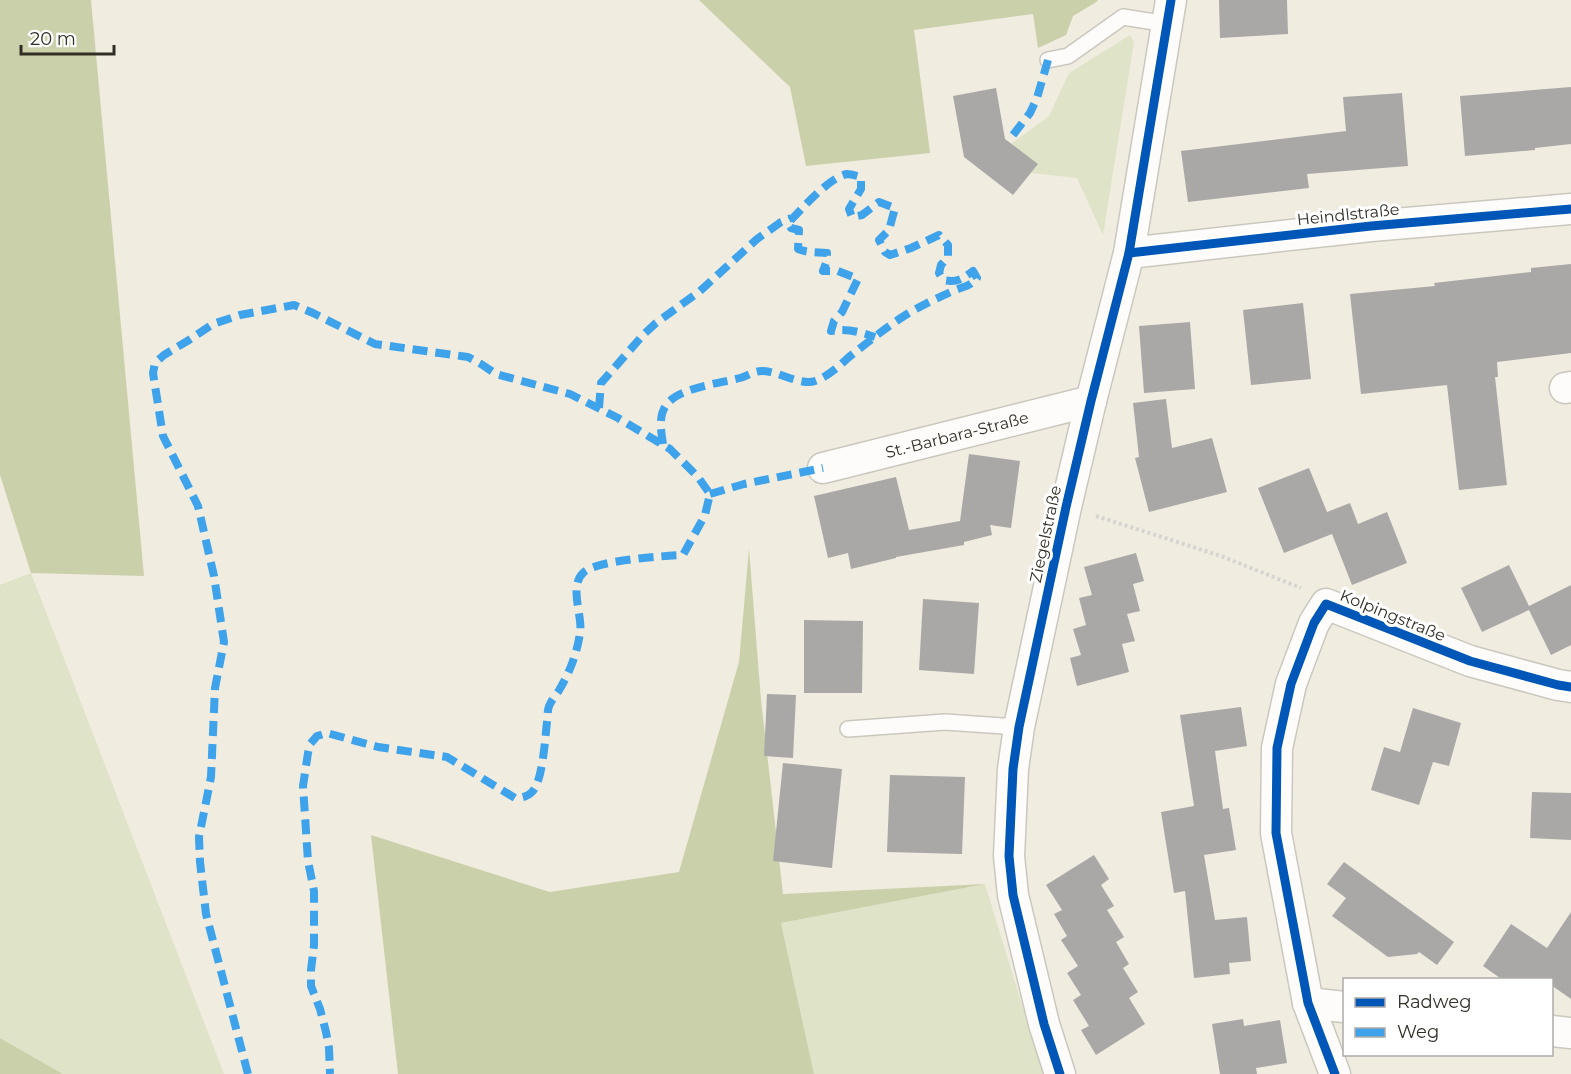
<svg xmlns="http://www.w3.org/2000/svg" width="1571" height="1074" viewBox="0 0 1571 1074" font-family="Montserrat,sans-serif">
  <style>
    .green { fill: #dfe3c7 }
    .forest { fill: #cad0aa }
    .building { fill: #aaa8a7 }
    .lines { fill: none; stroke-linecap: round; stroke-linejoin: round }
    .lane-casing { stroke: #cac8be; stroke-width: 18 }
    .street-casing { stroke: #cac8be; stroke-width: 33 }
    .path { stroke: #d6d4d1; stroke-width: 4; stroke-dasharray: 3 3; stroke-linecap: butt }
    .lane { stroke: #fdfcfa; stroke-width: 15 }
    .street { stroke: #fdfcfa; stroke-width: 30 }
    .quiet { stroke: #3ea3eb; stroke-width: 8; stroke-dasharray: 15 8; stroke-linecap: butt }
    .cycleway-casing { stroke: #fff; stroke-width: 13 }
    .cycleway { stroke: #0057b8; stroke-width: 9 }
    .labels { text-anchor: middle; stroke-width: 6; stroke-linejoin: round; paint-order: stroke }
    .street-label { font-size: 16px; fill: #302e25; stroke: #fff }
  </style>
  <rect width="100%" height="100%" fill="#f0ece0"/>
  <!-- green -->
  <g class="green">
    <path d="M 1130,35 L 1134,42 L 1103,235 L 1077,178 L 1031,173 L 1037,164 L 1011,144 L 1049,116 L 1069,73 Z"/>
    <path d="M 31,573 L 224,1074 L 63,1074 L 0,1038 L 0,585 Z"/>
    <path d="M 985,884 L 1043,1074 L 814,1074 L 781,923 Z"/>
  </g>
  <!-- forest -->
  <g class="forest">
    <path d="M 0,0 L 91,0 L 144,576 L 31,573 L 0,475 Z"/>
    <path d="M 699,0 L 1097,0 L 1098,1 L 1073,16 L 1066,35 L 1038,48 L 1033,14 L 914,30 L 930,153 L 806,166 L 790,87 Z"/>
    <path d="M 749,549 L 761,700 L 783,894 L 985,884 L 781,923 L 814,1074 L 398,1074 L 371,835 L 550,892 L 679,872 L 739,662 Z"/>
    <path d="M 0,1038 L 63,1074 L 0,1074 Z"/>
  </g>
  <!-- building -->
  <g class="building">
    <path d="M 1219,0 L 1287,0 L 1288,34 L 1220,38 Z"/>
    <path d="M 1571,87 L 1571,144 L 1535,148 L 1535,150 L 1465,156 L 1460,96 Z"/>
    <path d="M 996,88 L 1005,139 L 1038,164 L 1013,195 L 964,157 L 953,96 Z"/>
    <path d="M 1402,93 L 1408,166 L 1307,174 L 1309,188 L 1188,202 L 1181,151 L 1346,131 L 1343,97 Z"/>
    <path d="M 1571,264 L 1571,353 L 1497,362 L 1498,377 L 1495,377 L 1507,485 L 1459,490 L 1447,385 L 1361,394 L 1350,294 L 1435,286 L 1434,283 L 1531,272 L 1531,268 Z"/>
    <path d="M 1303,303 L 1311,379 L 1251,385 L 1243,310 Z"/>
    <path d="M 1190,322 L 1195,389 L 1144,393 L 1139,326 Z"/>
    <path d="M 1166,399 L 1172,448 L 1212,438 L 1227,492 L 1149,512 L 1135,458 L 1139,457 L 1133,403 Z"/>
    <path d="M 969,454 L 1020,461 L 1011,528 L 990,525 L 992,535 L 964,542 L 964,545 L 896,557 L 896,558 L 851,569 L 848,553 L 828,558 L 814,496 L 896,477 L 909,530 L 960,521 Z"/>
    <path d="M 1309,468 L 1327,512 L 1350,503 L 1358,524 L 1387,512 L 1407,563 L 1352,585 L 1332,534 L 1284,553 L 1258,488 Z"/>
    <path d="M 1136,553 L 1144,581 L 1133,584 L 1140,611 L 1127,614 L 1135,641 L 1122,644 L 1129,672 L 1077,686 L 1070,658 L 1081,655 L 1073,629 L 1086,625 L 1079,598 L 1092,595 L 1084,567 Z"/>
    <path d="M 1509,565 L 1529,606 L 1571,585 L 1571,645 L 1551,655 L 1529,610 L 1482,632 L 1461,588 Z"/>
    <path d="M 923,599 L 979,603 L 974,674 L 919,670 Z"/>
    <path d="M 804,620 L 863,621 L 862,693 L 804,693 Z"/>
    <path d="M 767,694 L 796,695 L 793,758 L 764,756 Z"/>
    <path d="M 1241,707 L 1247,746 L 1215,751 L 1223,809 L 1229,808 L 1236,850 L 1204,855 L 1215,920 L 1247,917 L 1251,961 L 1229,963 L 1230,974 L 1194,978 L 1185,891 L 1174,893 L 1161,812 L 1194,806 L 1180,715 Z"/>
    <path d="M 1413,708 L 1461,723 L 1449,766 L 1433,762 L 1419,805 L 1371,790 L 1384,747 L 1400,752 Z"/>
    <path d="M 783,763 L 842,769 L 832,868 L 773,861 Z"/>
    <path d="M 890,775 L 965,777 L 962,854 L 887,852 Z"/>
    <path d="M 1532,792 L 1571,793 L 1571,840 L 1530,838 Z"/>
    <path d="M 1094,855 L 1109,879 L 1101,885 L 1114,906 L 1107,910 L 1124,937 L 1116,942 L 1129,964 L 1123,968 L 1138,992 L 1129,998 L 1145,1024 L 1096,1055 L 1081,1030 L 1089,1026 L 1073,1000 L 1081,995 L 1067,973 L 1078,966 L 1061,940 L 1067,936 L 1054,914 L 1062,910 L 1046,885 Z"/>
    <path d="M 1344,862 L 1454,942 L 1437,965 L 1419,952 L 1417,954 L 1388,957 L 1332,916 L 1346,898 L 1327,884 Z"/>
    <path d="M 1571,912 L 1571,999 L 1551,985 L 1551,980 L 1503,980 L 1483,966 L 1511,924 L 1547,948 Z"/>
    <path d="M 1243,1019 L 1244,1026 L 1280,1020 L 1287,1063 L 1256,1068 L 1257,1074 L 1220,1074 L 1212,1024 Z"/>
  </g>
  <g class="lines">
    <!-- lane casing -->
    <g class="lane-casing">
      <g id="lane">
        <path d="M 1048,60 L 1068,56 L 1123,17 L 1167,24"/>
        <path d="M 848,729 L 945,722 L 1019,727"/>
      </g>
    </g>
    <!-- street casing -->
    <g class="street-casing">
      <g id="street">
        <path d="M 1129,253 L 1371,226 L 1571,209"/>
        <path d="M 1565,388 L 1571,387"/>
        <path id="s1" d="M 823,468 L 1091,401"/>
        <path d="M 1308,1003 L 1344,1007"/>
        <path d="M 1552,1031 L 1571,1033"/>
        <path d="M 1060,1074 L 1044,1024 L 1013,895 L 1009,856 L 1013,769 L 1019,727 L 1066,507 L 1091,401 L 1129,253 L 1171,0"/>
        <path d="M 1335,1074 L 1308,1003 L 1276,833 L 1277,748 L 1291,684 L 1314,623 L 1326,604 L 1470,661 L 1558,685 L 1571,687"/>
      </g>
    </g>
    <!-- path -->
    <path class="path" d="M 1096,516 L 1221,556 L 1301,588"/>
    <!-- lane -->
    <use href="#lane" class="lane"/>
    <!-- street -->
    <use href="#street" class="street"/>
    <!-- quiet -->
    <g class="quiet">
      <path d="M 1013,135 L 1030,113 L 1037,98 L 1048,60"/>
      <path d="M 599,408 L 601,383 L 644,334 L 656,323 L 700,291 L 757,239 L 781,222 L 791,218"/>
      <path d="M 663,444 C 661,431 658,415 667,404 C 679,388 721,383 740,378 C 747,376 754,371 762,371 C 778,371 801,386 815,381 C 829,376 839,366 849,357 C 867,343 885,328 904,316 C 920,306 937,298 953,291 C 964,286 968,288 977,278 L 973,271 C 962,279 957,283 943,280 L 939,273 L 941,265 L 948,257 L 948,245 L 939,235 L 911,248 L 890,255 L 885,252 L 879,240 L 889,230 L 895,208 L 879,202 L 862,215 L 852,217 L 849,209 L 861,189 L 861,177 C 857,176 851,174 847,174 C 829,177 801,210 788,223 L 791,228 L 799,230 L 798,249 C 808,253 816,252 827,253 L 826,263 L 823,271 L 838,271 L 858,279 L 842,312 L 834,321 L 831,331 C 847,328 860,332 875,337"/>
      <path d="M 710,494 L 744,484 L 823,468"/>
      <path d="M 248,1074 L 206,914 L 200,862 L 199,837 L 211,777 L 215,688 L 224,642 L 214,576 L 198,506 L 163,436 L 153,373 L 155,363 L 164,355 L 189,340 L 213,324 L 240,315 L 294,305 L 313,313 L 375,344 L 468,357 L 481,364 L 496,374 L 570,394 L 618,418 L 670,449 L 698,477 L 710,494 L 705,515 L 683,555 C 663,556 598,560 584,572 C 568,586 583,615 580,633 C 577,654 569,674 558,692 C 555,696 552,700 550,704 C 547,709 548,716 547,722 C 545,738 543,781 532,792 C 527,797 521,798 515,798 L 447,757 L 378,747 L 327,733 L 317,736 L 310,744 L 308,753 L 303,786 L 308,861 L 314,891 L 314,945 L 311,970 L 311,986 L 320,1009 L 326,1032 L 329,1048 L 330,1074"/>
    </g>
    <!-- cycleway casing -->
    <g class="cycleway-casing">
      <g id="cycleway">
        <path d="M 1129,253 L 1371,226 L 1571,209"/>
        <path d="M 1060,1074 L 1044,1024 L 1013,895 L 1009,856 L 1013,769 L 1019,727 L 1066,507 L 1091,401 L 1129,253 L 1171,0"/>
        <path d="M 1335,1074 L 1308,1003 L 1276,833 L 1277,748 L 1291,684 L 1314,623 L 1326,604 L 1470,661 L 1558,685 L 1571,687"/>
      </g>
    </g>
    <!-- cycleway -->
    <use href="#cycleway" class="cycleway"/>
  </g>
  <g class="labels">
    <!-- street labels -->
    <g class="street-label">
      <text transform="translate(1348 214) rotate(-6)" y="6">Heindlstraße</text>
      <text dy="6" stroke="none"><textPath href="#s1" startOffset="138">St.-Barbara-Straße</textPath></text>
      <text transform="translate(1045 534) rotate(-78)" y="6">Ziegelstraße</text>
      <text transform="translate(1393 615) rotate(22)" y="6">Kolpingstraße</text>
    </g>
  </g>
  <!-- legend -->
  <rect x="1343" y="978" width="210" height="78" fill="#ffffff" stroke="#acaba8" stroke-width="1.5"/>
  <rect x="1355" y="998" width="30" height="9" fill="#0057b8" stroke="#acaba8" stroke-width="1.5"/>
  <text x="1397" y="1008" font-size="18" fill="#302e25">Radweg</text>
  <rect x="1355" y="1028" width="30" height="9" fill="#3ea3eb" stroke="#acaba8" stroke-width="1.5"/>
  <text x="1397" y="1038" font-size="18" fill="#302e25">Weg</text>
  <!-- scale -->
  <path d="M21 45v9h93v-9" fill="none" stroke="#302e25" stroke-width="3"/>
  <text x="30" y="45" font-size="18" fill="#302e25" stroke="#ffffff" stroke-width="4.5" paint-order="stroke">20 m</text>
</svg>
